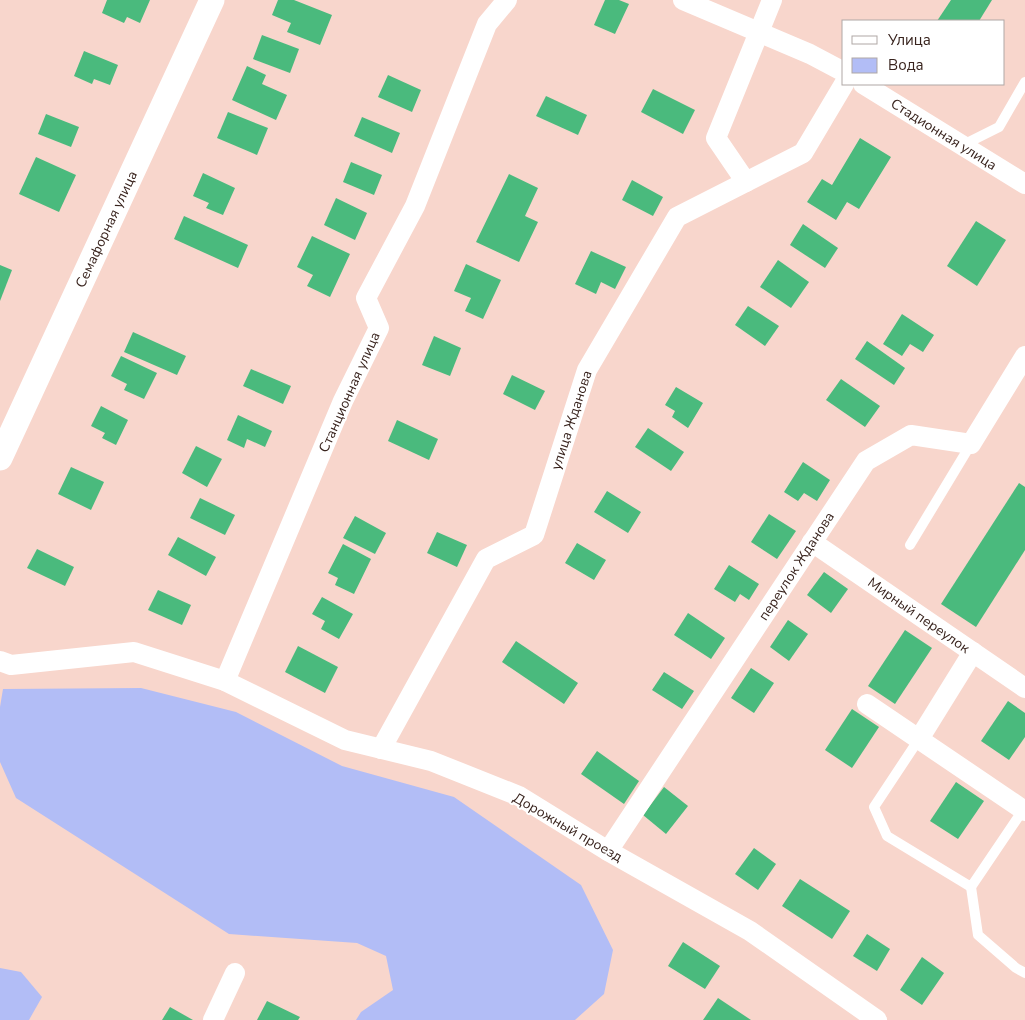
<svg xmlns="http://www.w3.org/2000/svg" width="1025" height="1020" viewBox="0 0 1025 1020" font-family="'Nunito Sans',sans-serif">
  <style>
    .water { fill: #b2bdf6 }
    .building { fill: #4aba7d }
    .lines { fill: none; stroke-linecap: round; stroke-linejoin: round }
    .service { stroke: #fff; stroke-width: 10 }
    .minor { stroke: #fff; stroke-width: 20 }
    .tertiary { stroke: #fff; stroke-width: 25 }
    .labels { text-anchor: middle; stroke-width: 4; stroke-linejoin: round; paint-order: stroke }
    .street-label { font-size: 14px; fill: #38231d; stroke: #fff }
  </style>
  <rect width="100%" height="100%" fill="#f8d6cc"/>
  <!-- water -->
  <g class="water">
    <path d="M 141,688 L 236,712 L 342,766 L 454,797 L 581,885 L 613,950 L 604,994 L 575,1020 L 356,1020 L 361,1012 L 393,990 L 386,956 L 357,943 L 229,934 L 16,798 L 0,762 L 0,707 L 3,689 Z"/>
    <path d="M 0,968 L 21,972 L 42,997 L 29,1020 L 0,1020 Z"/>
  </g>
  <!-- building -->
  <g class="building">
    <path d="M 107,0 L 150,0 L 140,23 L 127,17 L 124,23 L 102,13 Z"/>
    <path d="M 278,0 L 294,0 L 332,15 L 320,45 L 287,32 L 291,23 L 272,15 Z"/>
    <path d="M 605,0 L 619,0 L 629,4 L 615,34 L 594,25 Z"/>
    <path d="M 951,0 L 992,0 L 979,21 L 937,21 Z"/>
    <path d="M 262,35 L 299,49 L 290,73 L 253,59 Z"/>
    <path d="M 84,51 L 118,65 L 110,85 L 94,79 L 92,84 L 74,76 Z"/>
    <path d="M 247,66 L 266,75 L 262,84 L 287,95 L 276,120 L 232,100 Z"/>
    <path d="M 388,75 L 421,90 L 412,112 L 378,97 Z"/>
    <path d="M 653,89 L 695,110 L 683,134 L 641,112 Z"/>
    <path d="M 546,96 L 587,115 L 578,135 L 536,116 Z"/>
    <path d="M 228,112 L 268,128 L 257,155 L 217,138 Z"/>
    <path d="M 46,114 L 79,127 L 71,147 L 38,134 Z"/>
    <path d="M 362,117 L 400,133 L 392,153 L 354,136 Z"/>
    <path d="M 860,138 L 891,157 L 859,209 L 847,202 L 836,220 L 807,202 L 822,179 L 832,185 Z"/>
    <path d="M 36,157 L 76,175 L 59,212 L 19,194 Z"/>
    <path d="M 351,162 L 382,175 L 374,195 L 343,182 Z"/>
    <path d="M 203,173 L 235,188 L 223,215 L 206,208 L 209,203 L 193,196 Z"/>
    <path d="M 509,174 L 538,188 L 525,216 L 538,222 L 519,262 L 476,242 Z"/>
    <path d="M 632,180 L 663,197 L 653,216 L 622,200 Z"/>
    <path d="M 336,198 L 367,213 L 355,240 L 324,225 Z"/>
    <path d="M 184,216 L 248,245 L 238,268 L 174,239 Z"/>
    <path d="M 976,221 L 1006,240 L 977,286 L 947,266 Z"/>
    <path d="M 803,224 L 838,248 L 825,268 L 790,245 Z"/>
    <path d="M 312,236 L 350,254 L 330,297 L 307,286 L 313,275 L 297,267 Z"/>
    <path d="M 591,251 L 626,267 L 615,289 L 601,282 L 596,294 L 575,284 Z"/>
    <path d="M 778,260 L 809,282 L 791,308 L 760,287 Z"/>
    <path d="M 466,264 L 501,280 L 483,319 L 465,311 L 471,298 L 454,291 Z"/>
    <path d="M 0,265 L 12,270 L 0,301 Z"/>
    <path d="M 748,306 L 779,326 L 765,346 L 735,325 Z"/>
    <path d="M 902,314 L 934,335 L 923,352 L 910,344 L 902,356 L 883,344 Z"/>
    <path d="M 133,332 L 186,356 L 177,375 L 124,352 Z"/>
    <path d="M 434,336 L 461,348 L 450,376 L 422,365 Z"/>
    <path d="M 867,341 L 905,368 L 894,385 L 855,359 Z"/>
    <path d="M 121,356 L 157,373 L 144,399 L 124,390 L 127,384 L 111,376 Z"/>
    <path d="M 251,369 L 291,386 L 283,404 L 243,386 Z"/>
    <path d="M 512,375 L 545,391 L 535,410 L 503,394 Z"/>
    <path d="M 841,379 L 880,406 L 865,427 L 826,400 Z"/>
    <path d="M 676,387 L 703,403 L 688,428 L 672,417 L 675,411 L 665,405 Z"/>
    <path d="M 101,406 L 128,420 L 116,445 L 102,438 L 105,433 L 91,426 Z"/>
    <path d="M 238,415 L 272,431 L 265,447 L 247,439 L 244,448 L 227,440 Z"/>
    <path d="M 397,420 L 438,439 L 429,460 L 388,441 Z"/>
    <path d="M 648,428 L 684,452 L 671,471 L 635,447 Z"/>
    <path d="M 196,446 L 222,459 L 207,487 L 182,473 Z"/>
    <path d="M 803,462 L 830,480 L 817,501 L 804,493 L 798,501 L 784,492 Z"/>
    <path d="M 71,467 L 104,482 L 91,510 L 58,494 Z"/>
    <path d="M 1019,483 L 1025,487 L 1025,550 L 976,627 L 941,604 Z"/>
    <path d="M 607,491 L 641,512 L 628,533 L 594,512 Z"/>
    <path d="M 200,498 L 235,515 L 225,535 L 190,518 Z"/>
    <path d="M 769,514 L 796,531 L 777,559 L 751,542 Z"/>
    <path d="M 355,516 L 386,533 L 375,554 L 343,538 Z"/>
    <path d="M 437,532 L 467,545 L 457,567 L 427,553 Z"/>
    <path d="M 178,537 L 216,557 L 206,576 L 168,555 Z"/>
    <path d="M 577,543 L 606,560 L 594,580 L 565,563 Z"/>
    <path d="M 343,544 L 371,559 L 354,594 L 335,585 L 338,578 L 328,573 Z"/>
    <path d="M 37,549 L 74,567 L 65,586 L 27,568 Z"/>
    <path d="M 729,565 L 759,584 L 749,600 L 740,594 L 735,602 L 714,589 Z"/>
    <path d="M 824,572 L 848,589 L 831,613 L 807,595 Z"/>
    <path d="M 158,590 L 191,605 L 182,625 L 148,610 Z"/>
    <path d="M 322,597 L 353,614 L 339,639 L 321,629 L 325,621 L 312,614 Z"/>
    <path d="M 688,613 L 725,638 L 711,659 L 674,635 Z"/>
    <path d="M 788,620 L 808,634 L 789,661 L 770,647 Z"/>
    <path d="M 905,630 L 932,648 L 895,704 L 868,686 Z"/>
    <path d="M 516,641 L 578,683 L 564,704 L 502,662 Z"/>
    <path d="M 298,646 L 338,667 L 325,693 L 285,672 Z"/>
    <path d="M 751,668 L 774,683 L 754,713 L 731,698 Z"/>
    <path d="M 664,672 L 694,691 L 682,709 L 652,690 Z"/>
    <path d="M 1008,701 L 1025,713 L 1025,737 L 1009,760 L 981,741 Z"/>
    <path d="M 852,709 L 879,727 L 852,768 L 825,750 Z"/>
    <path d="M 597,751 L 639,781 L 624,804 L 581,774 Z"/>
    <path d="M 956,782 L 984,801 L 958,839 L 930,821 Z"/>
    <path d="M 664,787 L 688,806 L 666,834 L 643,815 Z"/>
    <path d="M 754,848 L 776,864 L 758,890 L 735,874 Z"/>
    <path d="M 800,879 L 850,911 L 832,939 L 782,906 Z"/>
    <path d="M 867,934 L 890,949 L 877,971 L 853,956 Z"/>
    <path d="M 683,942 L 720,966 L 705,989 L 668,966 Z"/>
    <path d="M 922,957 L 944,973 L 922,1005 L 900,990 Z"/>
    <path d="M 718,998 L 751,1020 L 703,1020 Z"/>
    <path d="M 267,1001 L 300,1017 L 298,1020 L 257,1020 Z"/>
    <path d="M 170,1007 L 193,1020 L 162,1020 Z"/>
  </g>
  <g class="lines">
    <!-- service -->
    <g class="service">
      <path d="M 963,145 L 999,127 L 1025,82"/>
      <path d="M 910,545 L 971,444"/>
      <path d="M 919,739 L 874,807 L 887,836 L 971,887 L 1023,810"/>
      <path d="M 971,887 L 978,935 L 1016,968 L 1025,973"/>
    </g>
    <!-- minor -->
    <g class="minor">
      <path d="M 683,0 L 810,54 L 844,72"/>
      <path d="M 863,84 L 1025,184"/>
      <path d="M 746,182 L 716,138 L 772,0"/>
      <path d="M 812,542 L 1025,688"/>
      <path d="M 0,661 L 11,665 L 134,652 L 225,681 L 345,740 L 431,761 L 519,796 L 608,851 L 750,931 L 877,1020"/>
      <path d="M 225,681 L 343,401 L 379,328 L 366,298 L 415,206 L 487,24 L 507,0"/>
      <path d="M 867,704 L 1025,811"/>
      <path d="M 919,739 L 973,652"/>
      <path d="M 381,749 L 486,559 L 534,535 L 587,370 L 677,217 L 803,153 L 844,84"/>
      <path d="M 608,851 L 866,461 L 911,435 L 971,444 L 1025,356"/>
      <path d="M 213,1020 L 235,973"/>
    </g>
    <!-- tertiary -->
    <path class="tertiary" d="M 0,458 L 212,0"/>
  </g>
  <g class="labels">
    <!-- street labels -->
    <g class="street-label">
      <text transform="translate(944 134) rotate(32)" y="5">Стадионная улица</text>
      <text transform="translate(106 229) rotate(-65)" y="5">Семафорная улица</text>
      <text transform="translate(349 392) rotate(-66)" y="5">Станционная улица</text>
      <text transform="translate(571 420) rotate(-72)" y="5">улица Жданова</text>
      <text transform="translate(796 566) rotate(-57)" y="5">переулок Жданова</text>
      <text transform="translate(919 615) rotate(35)" y="5">Мирный переулок</text>
      <text transform="translate(568 827) rotate(30)" y="5">Дорожный проезд</text>
    </g>
  </g>
  <!-- legend -->
  <rect x="842" y="20" width="162" height="65" fill="#ffffff" stroke="#afa7a5"/>
  <rect x="852" y="36" width="25" height="8" fill="#ffffff" stroke="#afa7a5"/>
  <text x="888" y="45" font-size="15" fill="#38231d">Улица</text>
  <rect x="852" y="58" width="25" height="15" fill="#b2bdf6" stroke="#afa7a5"/>
  <text x="888" y="70" font-size="15" fill="#38231d">Вода</text>
</svg>
